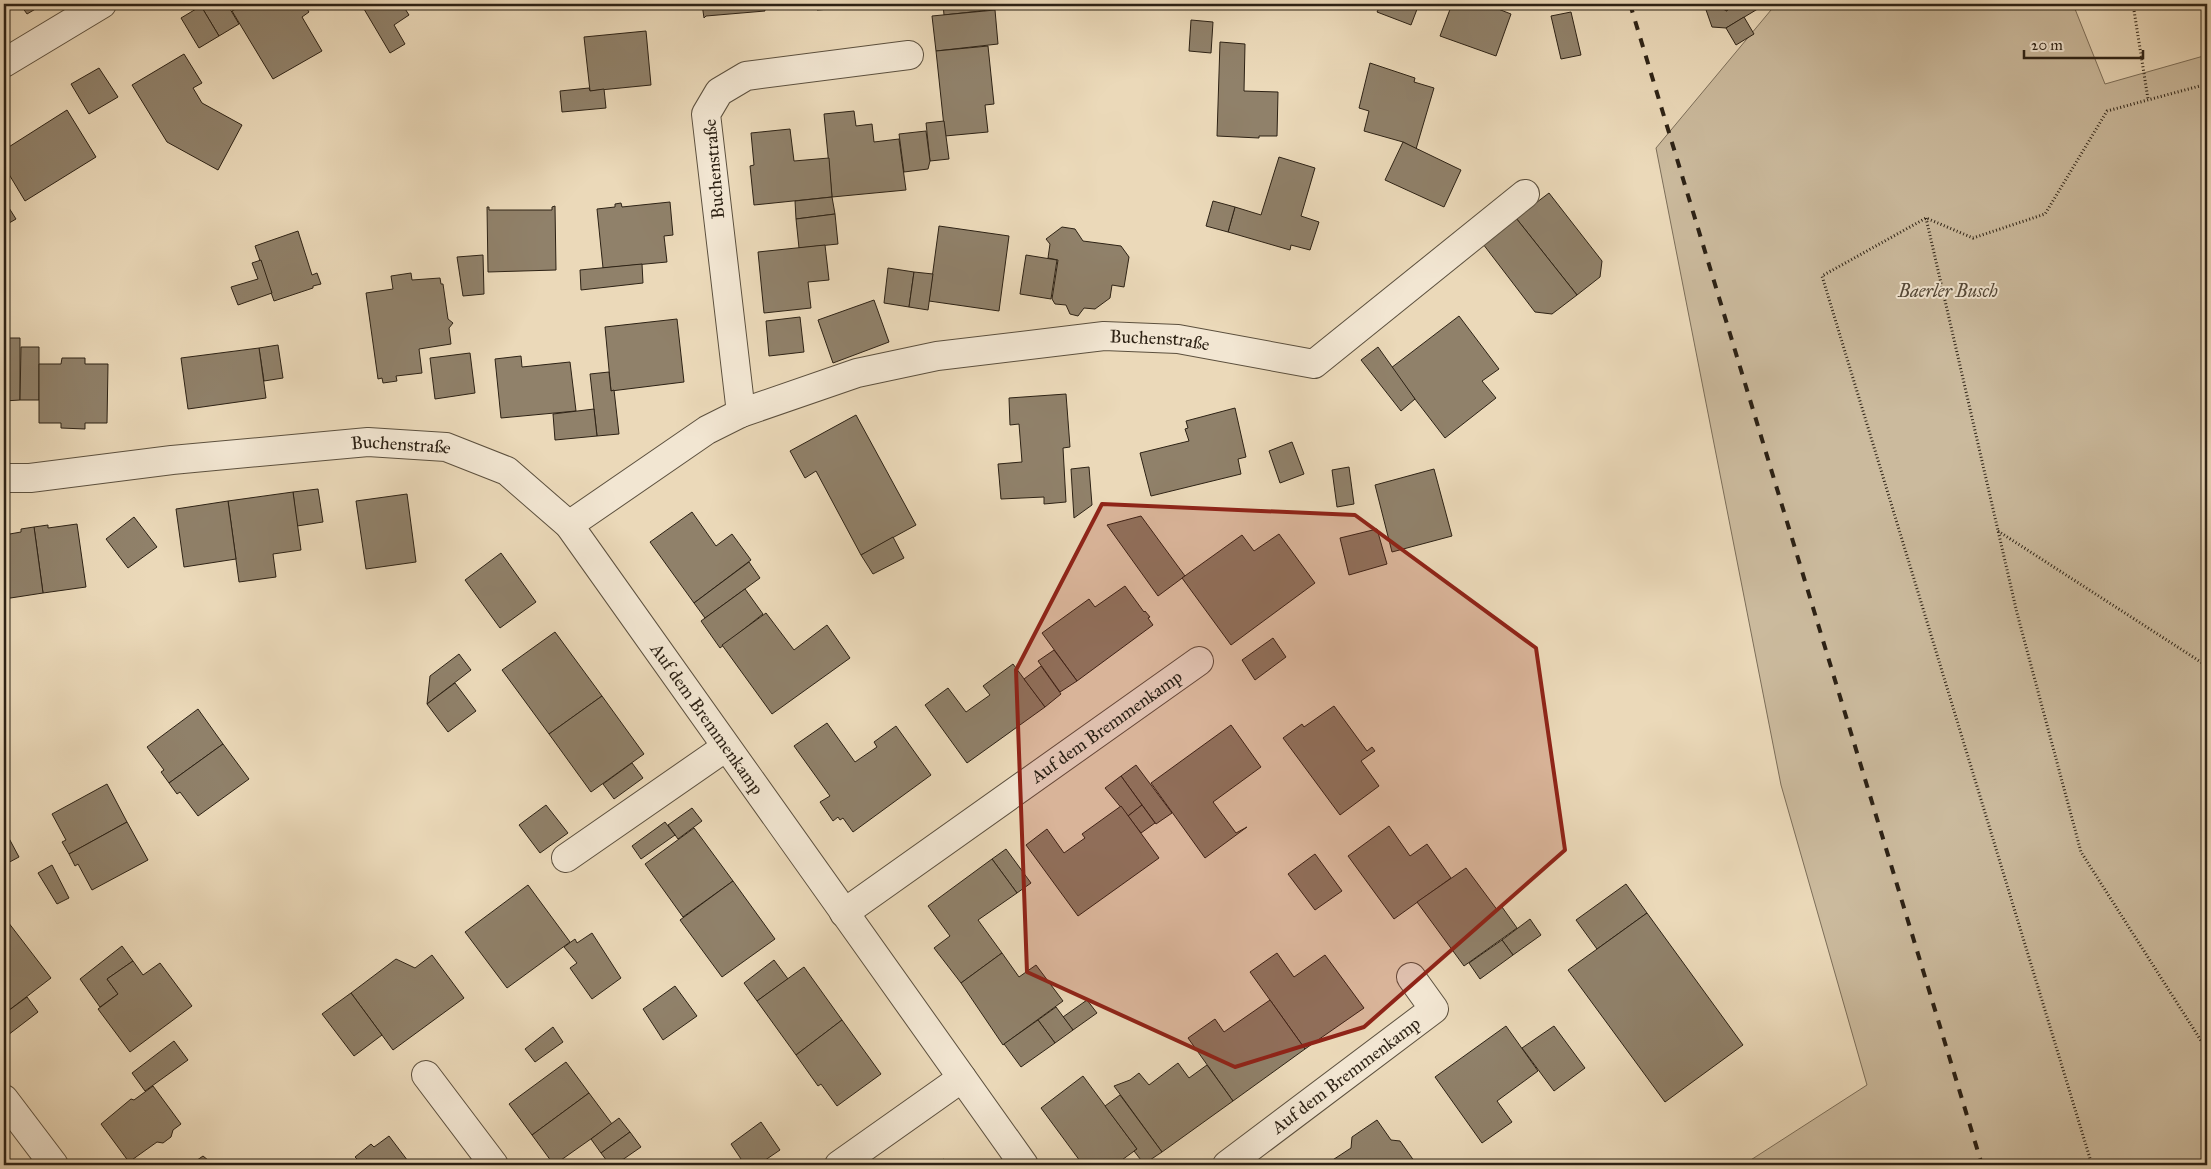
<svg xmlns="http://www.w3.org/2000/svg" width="2211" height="1169" viewBox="0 0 2211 1169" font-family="'IM FELL Great Primer',serif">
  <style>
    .green { fill: #cbba9d; stroke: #7c6e59 }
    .building { fill: #90816a; stroke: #2d2215 }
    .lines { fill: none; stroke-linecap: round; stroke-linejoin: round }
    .minor-casing { stroke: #5c503e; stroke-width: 30 }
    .path { stroke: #2d2215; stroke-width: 3; stroke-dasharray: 1 2.5; stroke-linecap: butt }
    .minor { stroke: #f2e6d2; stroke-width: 28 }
    .rail { stroke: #2d2215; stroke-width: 4; stroke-dasharray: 9 9; stroke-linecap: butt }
    .marked { fill: #8f2418; fill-opacity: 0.2; stroke: #8f2418; stroke-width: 4; stroke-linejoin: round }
    .labels { text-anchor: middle; stroke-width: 4; stroke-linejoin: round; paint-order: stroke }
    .street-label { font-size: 18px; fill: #2d2215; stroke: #f2e6d2 }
    .park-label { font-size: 18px; font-style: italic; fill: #544837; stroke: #f2e6d2 }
  </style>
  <rect width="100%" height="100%" fill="#ebd9b9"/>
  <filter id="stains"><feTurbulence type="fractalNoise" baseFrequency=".004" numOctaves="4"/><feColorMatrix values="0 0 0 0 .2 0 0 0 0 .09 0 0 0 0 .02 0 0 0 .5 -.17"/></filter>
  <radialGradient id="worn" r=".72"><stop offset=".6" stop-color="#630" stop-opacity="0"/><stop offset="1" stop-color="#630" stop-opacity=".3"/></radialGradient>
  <!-- green -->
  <path class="green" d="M 1776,4 L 2073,4 L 2105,84 L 2207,55 L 2207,1165 L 1743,1165 L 1867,1085 L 1781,785 L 1656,148 Z"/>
  <!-- building -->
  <g class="building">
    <path d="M 20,4 L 44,4 L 27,14 Z"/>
    <path d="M 204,4 L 227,4 L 239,24 L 219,36 L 201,6 Z"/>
    <path d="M 245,4 L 304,4 L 309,12 L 302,17 L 322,51 L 273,79 L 232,11 Z"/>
    <path d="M 361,4 L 402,4 L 409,15 L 394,25 L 405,44 L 390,53 Z"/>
    <path d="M 702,4 L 764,4 L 765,11 L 706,16 L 704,18 Z"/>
    <path d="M 816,4 L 843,4 L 844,8 L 817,10 Z"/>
    <path d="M 943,4 L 1006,4 L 1007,8 L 944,15 Z"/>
    <path d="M 1381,4 L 1419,4 L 1411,25 L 1377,12 Z"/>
    <path d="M 1452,4 L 1494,4 L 1493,7 L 1511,14 L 1496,56 L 1440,36 Z"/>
    <path d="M 1704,4 L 1714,4 L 1727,11 L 1730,4 L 1766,4 L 1726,28 L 1712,27 Z"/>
    <path d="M 1714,4 L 1730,4 L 1727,11 Z"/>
    <path d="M 201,6 L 219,36 L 199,48 L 181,18 Z"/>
    <path d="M 995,10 L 998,44 L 936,51 L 932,16 Z"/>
    <path d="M 1571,12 L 1581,55 L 1561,59 L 1551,16 Z"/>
    <path d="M 1744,17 L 1754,34 L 1736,45 L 1726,28 Z"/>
    <path d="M 1191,20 L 1213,22 L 1211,53 L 1189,51 Z"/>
    <path d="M 646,31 L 651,85 L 590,91 L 584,37 Z"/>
    <path d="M 1220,42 L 1245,44 L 1244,91 L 1278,92 L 1277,136 L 1259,136 L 1259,138 L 1217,136 Z"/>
    <path d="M 988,46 L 994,104 L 985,105 L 988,132 L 945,136 L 936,51 Z"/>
    <path d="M 184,54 L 202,83 L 193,88 L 202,103 L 242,125 L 218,170 L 167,142 L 132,85 Z"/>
    <path d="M 1370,63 L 1415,78 L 1414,82 L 1434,88 L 1416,149 L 1403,142 L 1364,131 L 1369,111 L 1359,108 Z"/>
    <path d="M 99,68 L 118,97 L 89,114 L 71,84 Z"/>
    <path d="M 589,88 L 590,91 L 604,89 L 606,108 L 562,112 L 560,91 Z"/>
    <path d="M 67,110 L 96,157 L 25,201 L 4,166 L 4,150 Z"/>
    <path d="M 854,111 L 856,126 L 872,124 L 874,142 L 899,139 L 906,190 L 832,197 L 824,114 Z"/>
    <path d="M 944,121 L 949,159 L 930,161 L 926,123 Z"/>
    <path d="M 790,129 L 794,161 L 829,158 L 832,197 L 754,205 L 750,166 L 754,165 L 751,133 Z"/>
    <path d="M 926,131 L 930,161 L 928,169 L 904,172 L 899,134 Z"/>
    <path d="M 1403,142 L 1461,170 L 1444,207 L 1385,180 Z"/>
    <path d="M 1279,157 L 1315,168 L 1301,216 L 1319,222 L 1310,250 L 1291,245 L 1290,250 L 1228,232 L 1235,207 L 1261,215 Z"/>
    <path d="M 1549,193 L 1602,261 L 1600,277 L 1577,295 L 1516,218 Z"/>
    <path d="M 832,197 L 835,214 L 796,219 L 795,201 Z"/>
    <path d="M 4,200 L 16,219 L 4,226 Z"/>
    <path d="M 1213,201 L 1235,207 L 1228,232 L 1206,226 Z"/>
    <path d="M 670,202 L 673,235 L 664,236 L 667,262 L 603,268 L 597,209 L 615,207 L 615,204 L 621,203 L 622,207 Z"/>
    <path d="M 555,206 L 556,270 L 488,272 L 487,207 L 489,207 L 489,210 L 552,210 L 552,207 Z"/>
    <path d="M 835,214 L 838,244 L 799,248 L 796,219 Z"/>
    <path d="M 1516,218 L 1577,295 L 1552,314 L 1535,312 L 1483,244 Z"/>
    <path d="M 939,226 L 1009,236 L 999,311 L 929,301 Z"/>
    <path d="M 1062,227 L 1075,229 L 1083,241 L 1121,246 L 1129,257 L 1124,287 L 1112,285 L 1110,298 L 1095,309 L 1084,308 L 1078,316 L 1070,314 L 1066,305 L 1055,304 L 1052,299 L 1058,260 L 1048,258 L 1050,244 L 1046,239 Z"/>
    <path d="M 298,231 L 312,275 L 317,273 L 321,284 L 313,286 L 313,288 L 274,301 L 255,246 Z"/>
    <path d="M 825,245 L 829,280 L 808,282 L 811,308 L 764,313 L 758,252 Z"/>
    <path d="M 483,255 L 484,294 L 463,296 L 457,257 Z"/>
    <path d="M 1026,255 L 1057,260 L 1051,299 L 1020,294 Z"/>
    <path d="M 261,260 L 272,293 L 238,305 L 231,287 L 258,279 L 252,263 Z"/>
    <path d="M 642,264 L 643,283 L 581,290 L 580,270 Z"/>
    <path d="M 888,268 L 914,272 L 909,307 L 884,303 Z"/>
    <path d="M 914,272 L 933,274 L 928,310 L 909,307 Z"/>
    <path d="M 411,273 L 412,280 L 440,278 L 441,284 L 443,284 L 448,319 L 453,323 L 449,328 L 451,344 L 419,349 L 422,373 L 396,376 L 397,381 L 383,383 L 382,378 L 378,379 L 366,293 L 393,289 L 391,276 Z"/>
    <path d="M 874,300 L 889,342 L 833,363 L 818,320 Z"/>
    <path d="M 1459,316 L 1499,369 L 1482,381 L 1496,398 L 1445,438 L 1391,368 Z"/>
    <path d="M 800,317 L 804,352 L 769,356 L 766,321 Z"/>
    <path d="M 677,319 L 684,382 L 611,391 L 605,327 Z"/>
    <path d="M 4,338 L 20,338 L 20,400 L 4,401 Z"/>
    <path d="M 278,345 L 283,378 L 264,381 L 259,348 Z"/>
    <path d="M 21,347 L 39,347 L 39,400 L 20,400 Z"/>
    <path d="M 1378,347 L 1415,399 L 1401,411 L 1361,360 Z"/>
    <path d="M 259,348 L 266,398 L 188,409 L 181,358 Z"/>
    <path d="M 470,353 L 475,393 L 435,399 L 430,358 Z"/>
    <path d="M 521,356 L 522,367 L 570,362 L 576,411 L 501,418 L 495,359 Z"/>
    <path d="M 62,358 L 85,358 L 85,364 L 108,364 L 107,423 L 85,423 L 85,429 L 61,428 L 61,423 L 39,423 L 39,364 L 61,364 Z"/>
    <path d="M 609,372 L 611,391 L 614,390 L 619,434 L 597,436 L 590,374 Z"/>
    <path d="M 1066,394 L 1070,447 L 1063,448 L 1066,502 L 1044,504 L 1044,497 L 1001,499 L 998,464 L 1022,462 L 1019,424 L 1010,425 L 1009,398 Z"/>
    <path d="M 1235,408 L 1246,457 L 1238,459 L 1241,474 L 1151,496 L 1140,453 L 1189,441 L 1185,429 L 1188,428 L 1186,421 Z"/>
    <path d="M 594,409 L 597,436 L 555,440 L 553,414 Z"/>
    <path d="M 856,415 L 916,525 L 861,555 L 816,471 L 805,478 L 790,451 Z"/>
    <path d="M 1292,442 L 1304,474 L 1280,483 L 1269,451 Z"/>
    <path d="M 1089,467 L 1092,505 L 1074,518 L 1071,469 Z"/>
    <path d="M 1349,467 L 1354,504 L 1337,507 L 1332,470 Z"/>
    <path d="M 1434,469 L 1452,536 L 1392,552 L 1375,485 Z"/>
    <path d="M 318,489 L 323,522 L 297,526 L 293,492 Z"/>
    <path d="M 293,492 L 301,550 L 273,554 L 276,577 L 239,582 L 228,501 Z"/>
    <path d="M 407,494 L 416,562 L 366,569 L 356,501 Z"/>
    <path d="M 228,501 L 236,559 L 184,567 L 176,509 Z"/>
    <path d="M 692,512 L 716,546 L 732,534 L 751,560 L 694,603 L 650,542 Z"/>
    <path d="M 1141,516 L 1185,576 L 1158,596 L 1107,525 Z"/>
    <path d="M 134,517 L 157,547 L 128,568 L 106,539 Z"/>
    <path d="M 77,524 L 86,587 L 43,593 L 34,527 L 48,525 L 48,528 Z"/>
    <path d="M 34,527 L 43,593 L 4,599 L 4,535 L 21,532 L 21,529 Z"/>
    <path d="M 1377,529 L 1387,564 L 1349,575 L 1340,538 Z"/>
    <path d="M 1279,534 L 1315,583 L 1231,645 L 1182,578 L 1242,535 L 1254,551 Z"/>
    <path d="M 893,537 L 904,558 L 873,574 L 861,555 Z"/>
    <path d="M 501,553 L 536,602 L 500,628 L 465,580 Z"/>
    <path d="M 749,562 L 760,578 L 705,618 L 694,603 Z"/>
    <path d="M 1125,586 L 1144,612 L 1145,611 L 1150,617 L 1148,618 L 1153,625 L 1077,681 L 1042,633 L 1089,599 L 1095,607 Z"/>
    <path d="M 745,589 L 763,614 L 720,648 L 701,621 Z"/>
    <path d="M 766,613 L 794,650 L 827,625 L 850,658 L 772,714 L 722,645 Z"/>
    <path d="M 555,632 L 602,696 L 549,734 L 502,670 Z"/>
    <path d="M 1273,638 L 1286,657 L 1255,680 L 1242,660 Z"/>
    <path d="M 1054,650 L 1077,681 L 1060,692 L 1038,661 Z"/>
    <path d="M 459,654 L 471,670 L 427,704 L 430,676 Z"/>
    <path d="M 1013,664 L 1045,707 L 967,763 L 925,705 L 948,688 L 966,712 L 990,695 L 983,686 Z"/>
    <path d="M 1041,666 L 1061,694 L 1045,707 L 1024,679 Z"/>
    <path d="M 455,683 L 476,711 L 448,732 L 427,704 Z"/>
    <path d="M 602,696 L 644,754 L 591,792 L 549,734 Z"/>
    <path d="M 1334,706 L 1367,751 L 1372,747 L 1375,751 L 1361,761 L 1379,786 L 1340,815 L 1283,738 L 1302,724 L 1304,727 Z"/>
    <path d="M 198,709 L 223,744 L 169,783 L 161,772 L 164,770 L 147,747 Z"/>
    <path d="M 827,723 L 855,762 L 877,747 L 874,742 L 896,726 L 931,775 L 853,832 L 843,818 L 840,820 L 838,817 L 833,821 L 820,802 L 830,796 L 794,746 Z"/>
    <path d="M 1231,725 L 1261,767 L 1213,802 L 1236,833 L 1247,827 L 1205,858 L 1151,783 Z"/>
    <path d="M 223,744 L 249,779 L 198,816 L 180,792 L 177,794 L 169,783 Z"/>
    <path d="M 632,763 L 643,778 L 614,799 L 603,784 Z"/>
    <path d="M 1136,765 L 1172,813 L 1156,824 L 1121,776 Z"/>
    <path d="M 1121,776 L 1142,805 L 1128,816 L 1105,788 Z"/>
    <path d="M 107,784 L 127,822 L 69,854 L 62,842 L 66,840 L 52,814 Z"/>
    <path d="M 546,805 L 568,833 L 540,853 L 519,825 Z"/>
    <path d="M 1142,805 L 1155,823 L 1141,833 L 1128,816 Z"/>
    <path d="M 1121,806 L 1159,858 L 1078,916 L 1026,845 L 1047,829 L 1064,853 L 1085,838 L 1082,834 Z"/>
    <path d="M 692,808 L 702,821 L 678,839 L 668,825 Z"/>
    <path d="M 127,822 L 148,860 L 92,890 L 78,864 L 75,866 L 69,854 Z"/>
    <path d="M 665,822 L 675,835 L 641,859 L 632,846 Z"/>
    <path d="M 1389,826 L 1410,856 L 1427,844 L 1451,878 L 1394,919 L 1348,856 Z"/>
    <path d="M 694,828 L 733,881 L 683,917 L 645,864 Z"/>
    <path d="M 4,829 L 19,857 L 4,865 Z"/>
    <path d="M 1006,849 L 1031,883 L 1017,893 L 992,859 Z"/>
    <path d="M 1315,854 L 1342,891 L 1315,910 L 1288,874 Z"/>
    <path d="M 992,859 L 1017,893 L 978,920 L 1002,953 L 961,983 L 934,948 L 950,936 L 928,906 Z"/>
    <path d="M 52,865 L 69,898 L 57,904 L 38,873 Z"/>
    <path d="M 1466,868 L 1498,911 L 1502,907 L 1517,928 L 1464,966 L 1417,902 Z"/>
    <path d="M 733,881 L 775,939 L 722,977 L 680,920 Z"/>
    <path d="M 1626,884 L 1647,913 L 1597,949 L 1576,920 Z"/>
    <path d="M 528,885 L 570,942 L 507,988 L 465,932 Z"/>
    <path d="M 1647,913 L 1743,1045 L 1665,1102 L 1568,970 Z"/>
    <path d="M 1530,919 L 1541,935 L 1513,955 L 1502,940 Z"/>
    <path d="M 8,922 L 51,978 L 4,1014 L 4,925 Z"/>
    <path d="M 592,933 L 621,978 L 592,999 L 570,968 L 577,963 L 564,947 L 575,939 L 577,943 Z"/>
    <path d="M 1502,940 L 1513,955 L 1480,979 L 1469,963 Z"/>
    <path d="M 122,946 L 133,961 L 107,979 L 118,994 L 100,1007 L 80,979 Z"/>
    <path d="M 1002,953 L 1019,977 L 1036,965 L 1063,1001 L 1003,1045 L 961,983 Z"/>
    <path d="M 1277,953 L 1294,977 L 1325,955 L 1364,1008 L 1305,1049 L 1250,972 Z"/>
    <path d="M 432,955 L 464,998 L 393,1050 L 351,993 L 396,959 L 415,968 Z"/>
    <path d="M 774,960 L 788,979 L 757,1001 L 744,983 Z"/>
    <path d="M 133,961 L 143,975 L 160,963 L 192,1006 L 130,1052 L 98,1009 L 118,994 L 107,979 Z"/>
    <path d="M 804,967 L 842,1020 L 796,1055 L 757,1001 Z"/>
    <path d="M 675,986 L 697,1016 L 663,1040 L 643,1009 Z"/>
    <path d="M 351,993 L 382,1035 L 354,1056 L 322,1014 Z"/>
    <path d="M 27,997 L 38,1012 L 8,1035 L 4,1030 L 4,1014 Z"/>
    <path d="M 1087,1000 L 1097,1013 L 1073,1030 L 1063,1017 Z"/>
    <path d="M 1270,1000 L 1305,1049 L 1233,1101 L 1188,1038 L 1215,1019 L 1224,1032 Z"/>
    <path d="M 1056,1007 L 1073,1030 L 1055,1043 L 1038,1020 Z"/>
    <path d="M 842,1020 L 881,1074 L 837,1106 L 821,1084 L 818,1086 L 796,1055 Z"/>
    <path d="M 1038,1020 L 1055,1043 L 1021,1067 L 1004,1044 Z"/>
    <path d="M 1506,1026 L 1538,1071 L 1497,1101 L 1512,1122 L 1482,1143 L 1435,1077 Z"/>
    <path d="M 1554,1026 L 1585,1068 L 1554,1091 L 1522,1048 Z"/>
    <path d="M 553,1027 L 563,1042 L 535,1062 L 525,1049 Z"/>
    <path d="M 174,1041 L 188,1060 L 145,1091 L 132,1073 Z"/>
    <path d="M 566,1062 L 589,1093 L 532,1135 L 509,1104 Z"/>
    <path d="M 1178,1063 L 1189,1078 L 1207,1065 L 1233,1101 L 1162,1152 L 1114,1086 L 1130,1080 L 1139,1073 L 1149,1085 Z"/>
    <path d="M 1083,1076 L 1137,1149 L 1115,1165 L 1083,1165 L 1041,1108 Z"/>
    <path d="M 153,1086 L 181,1124 L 173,1130 L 171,1137 L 163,1143 L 157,1142 L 129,1162 L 101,1124 L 131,1099 L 134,1100 Z"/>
    <path d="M 589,1093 L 612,1124 L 554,1165 L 532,1135 Z"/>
    <path d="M 1120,1095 L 1162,1152 L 1144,1164 L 1134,1151 L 1137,1149 L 1105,1106 Z"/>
    <path d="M 619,1118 L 630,1132 L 601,1153 L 591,1139 Z"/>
    <path d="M 1377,1120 L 1391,1140 L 1400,1141 L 1417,1165 L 1325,1165 L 1351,1148 L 1352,1137 Z"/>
    <path d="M 761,1122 L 780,1150 L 758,1165 L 745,1165 L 731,1144 Z"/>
    <path d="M 630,1132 L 641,1147 L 615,1165 L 610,1165 L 601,1153 Z"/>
    <path d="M 389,1136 L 411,1165 L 349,1165 L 357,1159 L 355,1157 L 371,1144 L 374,1147 Z"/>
    <path d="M 203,1156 L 214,1165 L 190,1165 Z"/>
    <path d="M 623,1159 L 627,1165 L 615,1165 Z"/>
    <path d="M 944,1159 L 949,1165 L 935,1165 Z"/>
  </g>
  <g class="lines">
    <!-- minor casing -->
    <g class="minor-casing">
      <g id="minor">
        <path d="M 4,63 L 102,4"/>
        <path d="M 741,413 L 706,114 L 719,92 L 746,76 L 909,55"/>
        <path id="s1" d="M 4,478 L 30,478 L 172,460 L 368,442 L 446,447 L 507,471 L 569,525 L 707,430 L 741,413 L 857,373 L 937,356 L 1104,336 L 1178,339 L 1314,364 L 1525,194"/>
        <path id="s2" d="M 569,525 L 1024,1165"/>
        <path d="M 566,858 L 726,747"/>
        <path id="s3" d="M 844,913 L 1199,661"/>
        <path d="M 426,1075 L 494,1165"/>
        <path d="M 4,1099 L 54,1165"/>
        <path d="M 839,1165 L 962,1078"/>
        <path id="s4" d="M 1227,1165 L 1434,1009 L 1411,977"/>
      </g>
    </g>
    <!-- path -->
    <g class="path">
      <path d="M 2133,4 L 2148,99"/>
      <path d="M 1926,218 L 2017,613 L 2081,852 L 2207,1050"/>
      <path d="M 1998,531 L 2207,666"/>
      <path d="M 2092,1165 L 1822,276 L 1926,218 L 1973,238 L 2045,214 L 2107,111 L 2207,84"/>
    </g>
    <!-- minor -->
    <use href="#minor" class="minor"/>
    <!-- rail -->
    <path class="rail" d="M 1630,4 L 1982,1165"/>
  </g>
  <!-- marked area -->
  <path class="marked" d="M 1102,504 L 1355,515 L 1536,648 L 1565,850 L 1364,1027 L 1235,1067 L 1027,972 L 1016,670 Z"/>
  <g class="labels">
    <!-- street labels -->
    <g class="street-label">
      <text transform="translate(714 169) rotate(-95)" y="6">Buchenstraße</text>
      <text dy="6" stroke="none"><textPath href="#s1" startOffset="1226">Buchenstraße</textPath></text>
      <text dy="6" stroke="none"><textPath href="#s1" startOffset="399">Buchenstraße</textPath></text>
      <text dy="6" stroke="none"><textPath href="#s2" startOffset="238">Auf dem Bremmenkamp</textPath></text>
      <text dy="6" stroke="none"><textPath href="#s3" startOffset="322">Auf dem Bremmenkamp</textPath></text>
      <text dy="6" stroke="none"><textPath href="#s4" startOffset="149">Auf dem Bremmenkamp</textPath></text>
    </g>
    <!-- park labels -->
    <g class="park-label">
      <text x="1948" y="297">Baerler Busch</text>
    </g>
  </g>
  <!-- margin -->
  <rect width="2211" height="1169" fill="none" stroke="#ebd9b9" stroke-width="20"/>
  <rect x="5" y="5" width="2201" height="1159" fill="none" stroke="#2d2215" stroke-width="2.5"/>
  <rect x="10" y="10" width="2191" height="1149" fill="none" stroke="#2d2215"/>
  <!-- scale -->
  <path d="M2024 50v8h119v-8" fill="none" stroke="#2d2215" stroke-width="2.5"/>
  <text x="2031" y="50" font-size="15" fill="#2d2215" stroke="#f2e6d2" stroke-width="4" paint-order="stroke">20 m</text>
  <rect width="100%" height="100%" filter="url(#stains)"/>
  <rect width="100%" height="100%" fill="url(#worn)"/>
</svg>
